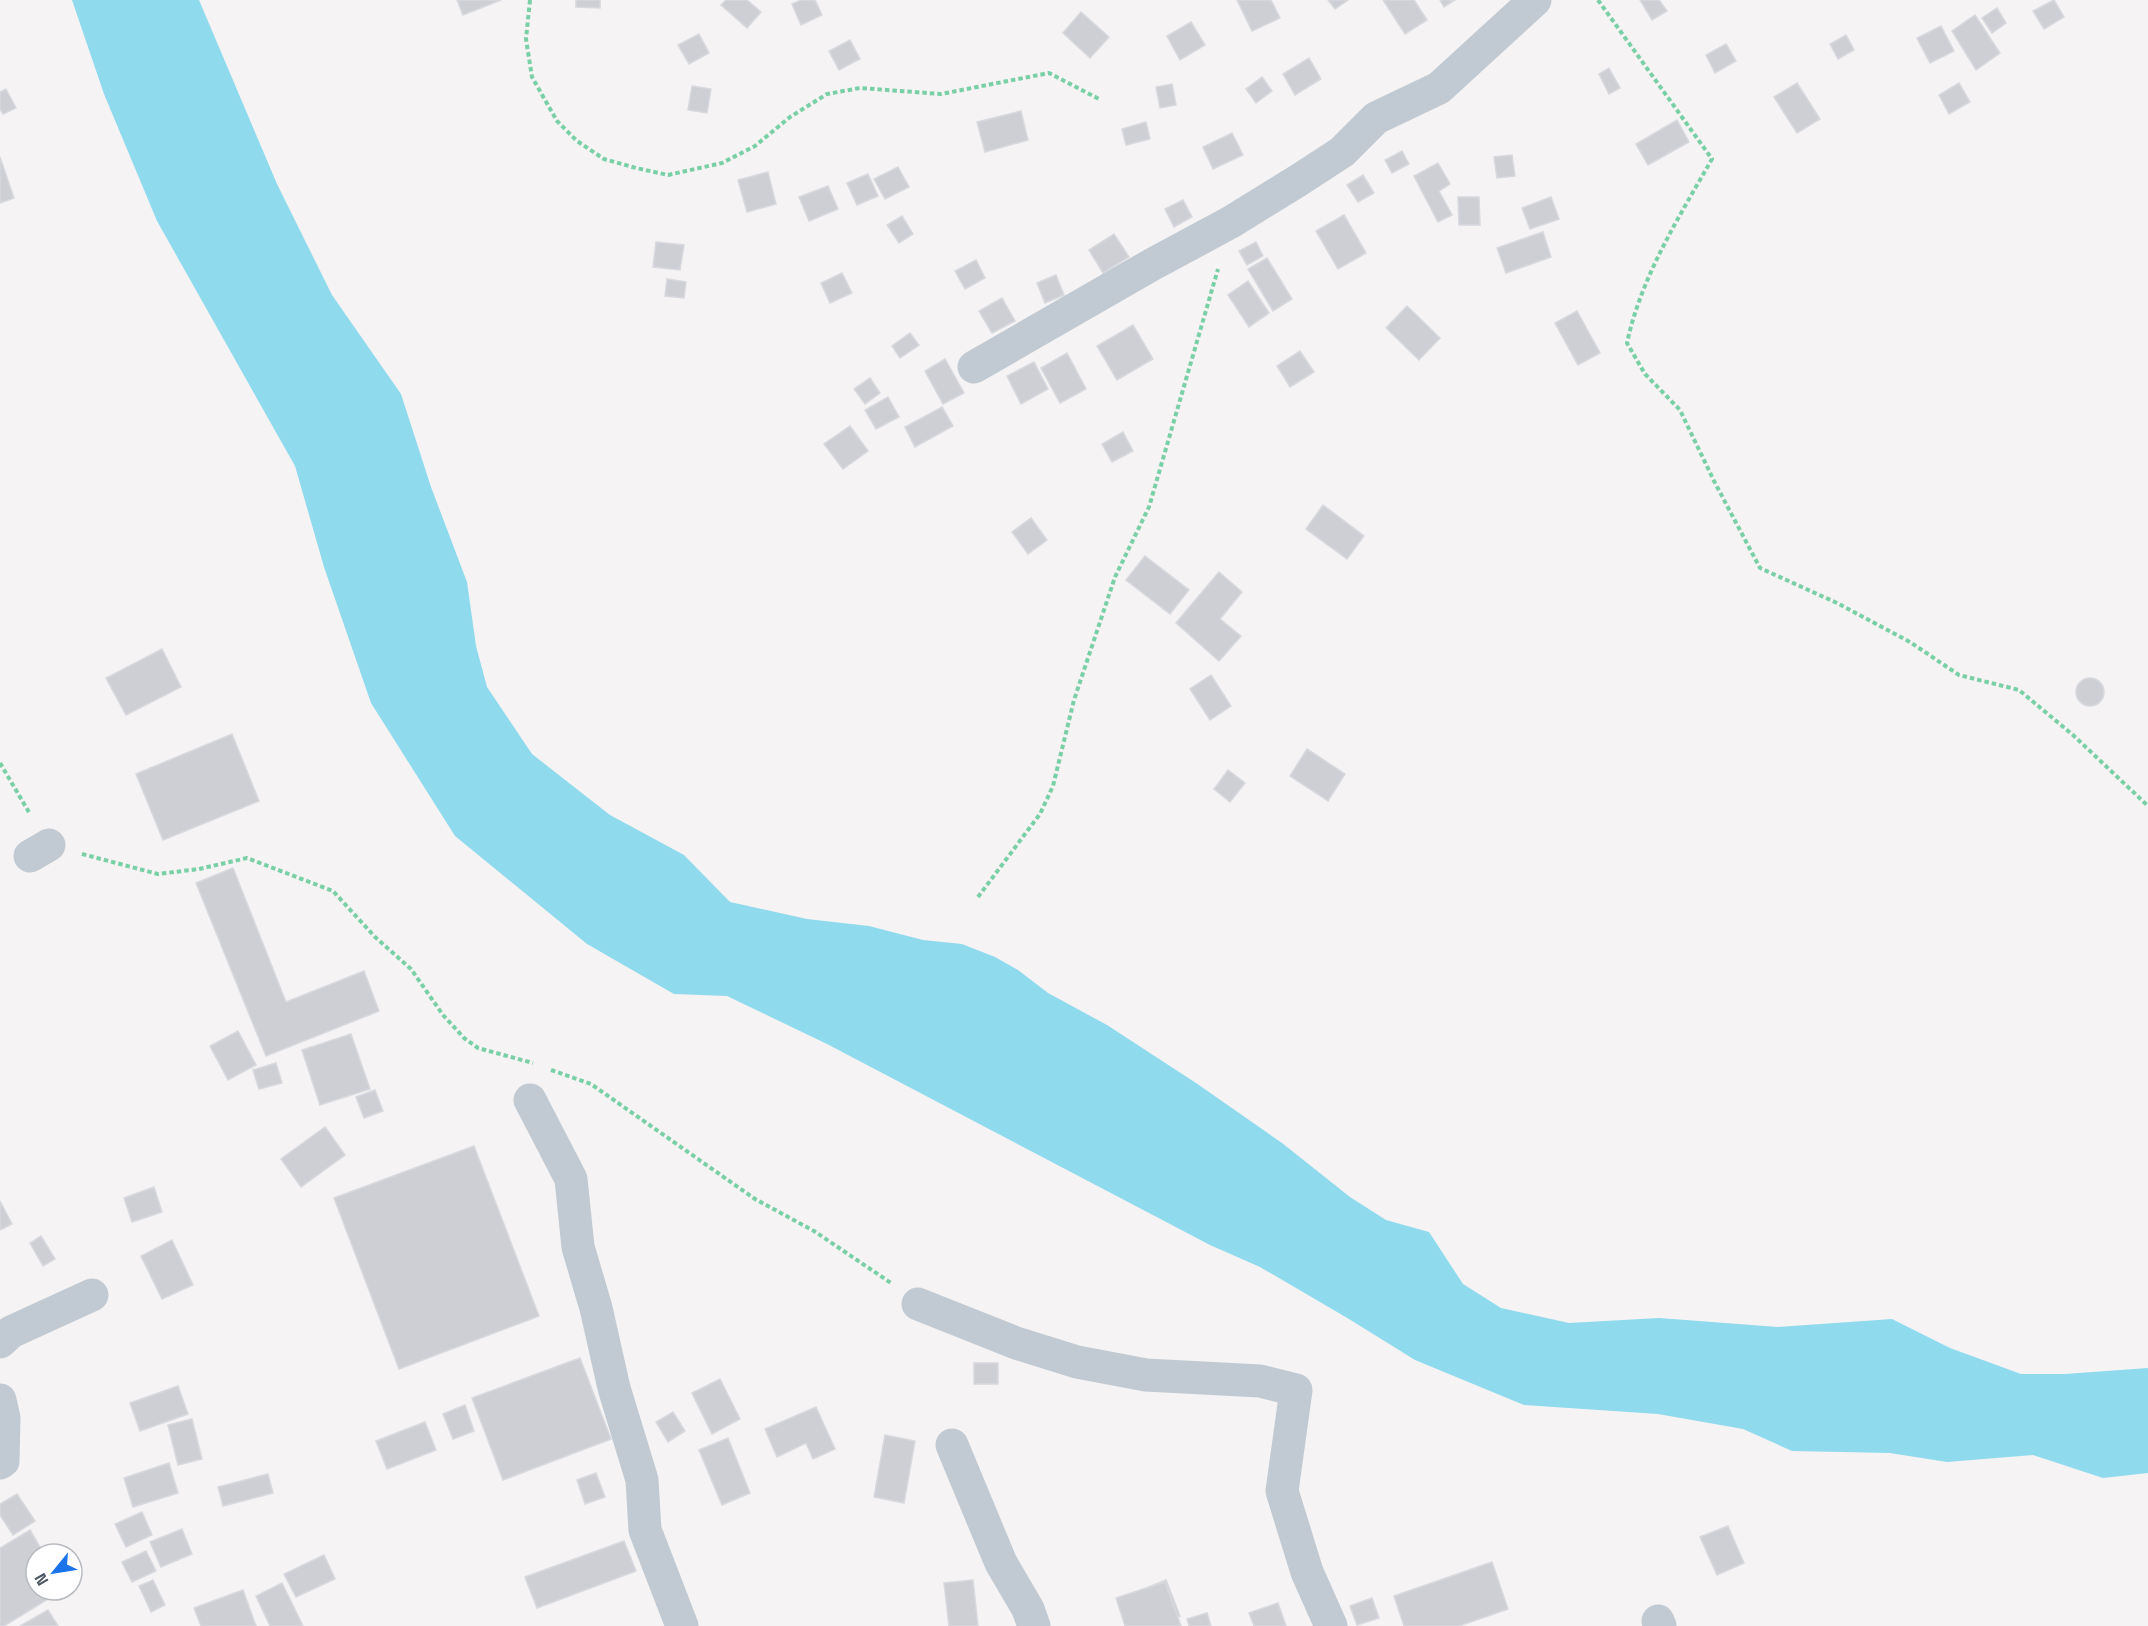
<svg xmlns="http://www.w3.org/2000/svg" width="2148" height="1626" viewBox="0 0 2148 1626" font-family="'Space Grotesk',sans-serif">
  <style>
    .water { fill: #90daee }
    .building { fill: #cdcfd5; stroke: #d7d9de; stroke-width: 1.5 }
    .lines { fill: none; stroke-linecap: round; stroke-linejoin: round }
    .path { stroke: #7ad0a6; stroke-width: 4; stroke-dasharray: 4.5 3; stroke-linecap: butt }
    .minor { stroke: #c1cad2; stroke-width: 33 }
  </style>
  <rect width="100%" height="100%" fill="#f5f3f3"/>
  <!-- water -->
  <path class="water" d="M 72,0 L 199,0 L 277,184 L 332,295 L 401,394 L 431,487 L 467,582 L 476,646 L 487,687 L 532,754 L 610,815 L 684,855 L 730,902 L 807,919 L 869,926 L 923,940 L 962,944 L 995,957 L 1018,970 L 1048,993 L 1107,1025 L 1196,1083 L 1282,1143 L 1350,1197 L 1386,1220 L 1429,1232 L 1463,1284 L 1501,1308 L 1569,1323 L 1659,1318 L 1778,1327 L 1892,1319 L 1950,1348 L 2021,1374 L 2065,1374 L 2148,1368 L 2148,1473 L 2103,1478 L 2033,1455 L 1947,1462 L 1890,1453 L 1792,1451 L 1743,1429 L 1658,1414 L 1524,1405 L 1415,1360 L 1349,1319 L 1260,1267 L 1210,1245 L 827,1044 L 727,996 L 674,994 L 587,944 L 455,836 L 371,703 L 324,567 L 295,466 L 157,221 L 104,94 Z"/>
  <!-- building -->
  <g class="building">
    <path d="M 457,0 L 501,0 L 463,15 Z"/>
    <path d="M 576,0 L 600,0 L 600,8 L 576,7 Z"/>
    <path d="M 726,0 L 747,0 L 761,12 L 747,28 L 721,5 Z"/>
    <path d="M 801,0 L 815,0 L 822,15 L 801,25 L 792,4 Z"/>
    <path d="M 1237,0 L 1271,0 L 1280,18 L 1252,31 Z"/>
    <path d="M 1328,0 L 1348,0 L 1335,9 Z"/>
    <path d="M 1383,0 L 1414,0 L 1427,20 L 1405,34 Z"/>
    <path d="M 1440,0 L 1455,0 L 1444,7 Z"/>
    <path d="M 1640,0 L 1659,0 L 1667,11 L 1652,20 Z"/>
    <path d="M 2054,0 L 2064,17 L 2044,29 L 2033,11 Z"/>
    <path d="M 1997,8 L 2006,23 L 1992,33 L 1982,18 Z"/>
    <path d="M 1081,12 L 1109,37 L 1090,58 L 1063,33 Z"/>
    <path d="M 1975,15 L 2000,53 L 1976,70 L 1952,31 Z"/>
    <path d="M 1191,22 L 1205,45 L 1180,60 L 1167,36 Z"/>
    <path d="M 1941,26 L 1954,51 L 1930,63 L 1917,38 Z"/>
    <path d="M 699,34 L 709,53 L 689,64 L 678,45 Z"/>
    <path d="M 1846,35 L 1854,50 L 1838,59 L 1830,44 Z"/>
    <path d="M 850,40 L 860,59 L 839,70 L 829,51 Z"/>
    <path d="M 1726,44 L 1736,61 L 1715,73 L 1706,55 Z"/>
    <path d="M 1309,58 L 1321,79 L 1295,95 L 1283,74 Z"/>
    <path d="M 1609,68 L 1620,88 L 1609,94 L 1599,74 Z"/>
    <path d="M 1262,77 L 1272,91 L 1256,103 L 1246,89 Z"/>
    <path d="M 1797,83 L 1820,119 L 1797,133 L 1774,97 Z"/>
    <path d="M 1959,83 L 1970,102 L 1949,114 L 1939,95 Z"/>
    <path d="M 1172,84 L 1176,105 L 1160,108 L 1156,87 Z"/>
    <path d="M 692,86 L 711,89 L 707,113 L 688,110 Z"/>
    <path d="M 6,89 L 16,108 L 3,114 L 0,109 L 0,92 Z"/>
    <path d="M 1021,111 L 1028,140 L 985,152 L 977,122 Z"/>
    <path d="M 1677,120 L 1689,142 L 1648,165 L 1636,144 Z"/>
    <path d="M 1146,122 L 1150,139 L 1126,145 L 1122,129 Z"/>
    <path d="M 1232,133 L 1243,155 L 1213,169 L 1203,147 Z"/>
    <path d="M 1402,151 L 1409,164 L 1392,173 L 1385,160 Z"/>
    <path d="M 1512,155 L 1515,176 L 1497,178 L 1494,157 Z"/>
    <path d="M 0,157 L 14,198 L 0,203 Z"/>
    <path d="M 1438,163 L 1450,184 L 1439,191 L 1452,215 L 1438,222 L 1414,176 Z"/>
    <path d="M 898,167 L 909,187 L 885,199 L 874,179 Z"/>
    <path d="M 768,172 L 776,204 L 747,212 L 738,180 Z"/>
    <path d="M 868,174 L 878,196 L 857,205 L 847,183 Z"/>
    <path d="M 1363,175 L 1374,193 L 1358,202 L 1347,185 Z"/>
    <path d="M 828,186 L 838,209 L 809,221 L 799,197 Z"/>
    <path d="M 1458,197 L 1479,197 L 1480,225 L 1459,225 Z"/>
    <path d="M 1551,197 L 1559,219 L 1530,229 L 1522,208 Z"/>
    <path d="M 1183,200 L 1192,217 L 1174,227 L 1165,209 Z"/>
    <path d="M 1344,215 L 1366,253 L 1338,269 L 1316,231 Z"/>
    <path d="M 902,216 L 913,234 L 899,243 L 887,225 Z"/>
    <path d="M 1543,232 L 1551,257 L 1506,273 L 1497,248 Z"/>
    <path d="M 1114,234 L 1129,257 L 1103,273 L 1089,250 Z"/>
    <path d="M 656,242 L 684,245 L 680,270 L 653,267 Z"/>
    <path d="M 1256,242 L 1263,256 L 1247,265 L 1239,251 Z"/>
    <path d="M 1267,258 L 1292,299 L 1273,311 L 1248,269 Z"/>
    <path d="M 976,260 L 985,278 L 965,289 L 955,271 Z"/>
    <path d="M 842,273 L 852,293 L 830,303 L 821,283 Z"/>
    <path d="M 1056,275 L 1064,295 L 1045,303 L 1037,283 Z"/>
    <path d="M 667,279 L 686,282 L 684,298 L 665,296 Z"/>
    <path d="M 1248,281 L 1269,313 L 1249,327 L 1228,295 Z"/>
    <path d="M 1002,298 L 1015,321 L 992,333 L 979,311 Z"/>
    <path d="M 1407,306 L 1440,338 L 1419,360 L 1386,328 Z"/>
    <path d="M 1577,311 L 1600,353 L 1578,365 L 1555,323 Z"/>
    <path d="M 1133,325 L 1153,359 L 1117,380 L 1097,346 Z"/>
    <path d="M 910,333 L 919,345 L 900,358 L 892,346 Z"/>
    <path d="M 1300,351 L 1314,372 L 1290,387 L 1277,366 Z"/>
    <path d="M 1067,353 L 1086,389 L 1060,403 L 1041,368 Z"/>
    <path d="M 945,359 L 964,393 L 943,404 L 925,371 Z"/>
    <path d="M 1034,362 L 1048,389 L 1021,404 L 1007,376 Z"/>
    <path d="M 870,378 L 880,393 L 865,404 L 854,389 Z"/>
    <path d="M 888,397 L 899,417 L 876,429 L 865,410 Z"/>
    <path d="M 942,407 L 953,426 L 915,447 L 905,427 Z"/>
    <path d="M 850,426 L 868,451 L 843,469 L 824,444 Z"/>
    <path d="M 1123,432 L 1133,451 L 1112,462 L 1102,444 Z"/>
    <path d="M 1323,505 L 1364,536 L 1347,559 L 1306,529 Z"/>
    <path d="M 1031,518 L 1047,540 L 1028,554 L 1012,532 Z"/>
    <path d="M 1145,556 L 1189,590 L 1170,614 L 1126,580 Z"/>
    <path d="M 1219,572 L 1242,592 L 1220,619 L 1241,636 L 1219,661 L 1176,623 Z"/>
    <path d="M 162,649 L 181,687 L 126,715 L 106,678 Z"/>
    <path d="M 1211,675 L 1231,706 L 1210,720 L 1190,689 Z"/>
    <circle cx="2090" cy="692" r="14"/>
    <path d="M 232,734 L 259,801 L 163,840 L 136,774 Z"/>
    <path d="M 1307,749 L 1345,774 L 1328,801 L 1290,776 Z"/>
    <path d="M 1228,770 L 1245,783 L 1230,802 L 1214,789 Z"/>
    <path d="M 233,868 L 286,1002 L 364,971 L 379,1011 L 266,1056 L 196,883 Z"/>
    <path d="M 238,1031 L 256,1065 L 228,1080 L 210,1046 Z"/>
    <path d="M 351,1034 L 370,1089 L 320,1105 L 302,1050 Z"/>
    <path d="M 276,1063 L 282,1083 L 259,1089 L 253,1070 Z"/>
    <path d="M 375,1090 L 383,1111 L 364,1118 L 356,1097 Z"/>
    <path d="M 325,1127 L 345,1155 L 301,1187 L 281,1159 Z"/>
    <path d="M 474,1146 L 539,1316 L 399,1369 L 334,1198 Z"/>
    <path d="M 154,1187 L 162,1212 L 132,1222 L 124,1198 Z"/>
    <path d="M 0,1201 L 12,1224 L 0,1230 Z"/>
    <path d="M 41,1236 L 55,1259 L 43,1266 L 30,1243 Z"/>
    <path d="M 172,1240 L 193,1285 L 162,1299 L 141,1256 Z"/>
    <path d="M 580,1358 L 611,1439 L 503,1480 L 472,1398 Z"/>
    <rect x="974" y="1363" width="24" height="21"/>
    <path d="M 720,1379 L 740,1419 L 712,1434 L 692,1393 Z"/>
    <path d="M 178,1386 L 188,1414 L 140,1431 L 130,1403 Z"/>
    <path d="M 465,1405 L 474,1431 L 453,1439 L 443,1414 Z"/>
    <path d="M 816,1407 L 835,1449 L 813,1459 L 806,1443 L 777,1457 L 765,1429 Z"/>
    <path d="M 673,1412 L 685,1431 L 668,1442 L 656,1422 Z"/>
    <path d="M 192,1419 L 202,1459 L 178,1465 L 168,1425 Z"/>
    <path d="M 425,1422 L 436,1450 L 387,1469 L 376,1441 Z"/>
    <path d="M 885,1435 L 915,1441 L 904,1503 L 874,1497 Z"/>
    <path d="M 728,1438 L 750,1493 L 722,1505 L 699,1450 Z"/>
    <path d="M 169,1463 L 178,1493 L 133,1507 L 124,1478 Z"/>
    <path d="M 596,1473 L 605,1497 L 585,1504 L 577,1480 Z"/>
    <path d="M 268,1474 L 273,1493 L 223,1506 L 218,1487 Z"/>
    <path d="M 17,1494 L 35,1521 L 13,1535 L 0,1515 L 0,1504 Z"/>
    <path d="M 142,1512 L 152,1535 L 126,1547 L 115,1524 Z"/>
    <path d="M 1728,1526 L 1744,1563 L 1717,1575 L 1700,1537 Z"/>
    <path d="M 182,1529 L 192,1554 L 161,1567 L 150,1542 Z"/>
    <path d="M 30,1530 L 44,1554 L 36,1554 L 36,1590 L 63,1590 L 4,1626 L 0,1626 L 0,1548 Z"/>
    <path d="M 624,1541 L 636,1571 L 537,1608 L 525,1577 Z"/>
    <path d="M 146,1551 L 156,1571 L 132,1582 L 122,1562 Z"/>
    <path d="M 324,1555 L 335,1579 L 296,1597 L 284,1574 Z"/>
    <path d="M 1492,1562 L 1508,1609 L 1459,1626 L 1404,1626 L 1394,1596 Z"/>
    <path d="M 153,1580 L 165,1605 L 151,1612 L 139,1586 Z"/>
    <path d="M 973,1580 L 978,1626 L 949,1626 L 944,1583 Z"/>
    <path d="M 1166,1580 L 1180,1616 L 1154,1626 L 1130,1626 L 1119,1599 Z"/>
    <path d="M 1165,1582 L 1181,1626 L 1125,1626 L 1116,1598 Z"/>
    <path d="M 282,1583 L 303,1626 L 270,1626 L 256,1596 Z"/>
    <path d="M 243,1590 L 256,1626 L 201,1626 L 194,1608 Z"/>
    <path d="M 1372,1598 L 1379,1618 L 1357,1625 L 1350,1606 Z"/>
    <path d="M 1278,1603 L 1286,1626 L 1254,1626 L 1249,1613 Z"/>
    <path d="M 48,1610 L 58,1626 L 20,1626 Z"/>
    <path d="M 1207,1613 L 1211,1626 L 1189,1626 L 1187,1619 Z"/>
  </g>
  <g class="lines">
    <!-- path -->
    <g class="path">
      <path d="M 530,0 L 526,39 L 532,77 L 557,121 L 577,141 L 604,159 L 636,168 L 668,175 L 722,163 L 755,146 L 790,117 L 827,94 L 860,88 L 941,94 L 1049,73 L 1101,100"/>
      <path d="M 1598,0 L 1712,159 C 1679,217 1641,277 1627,343 L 1645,374 L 1680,410 L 1714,481 L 1760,568 L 1837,603 L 1910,642 L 1959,675 L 2019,690 L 2073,735 L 2148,806"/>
      <path d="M 0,763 L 30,814"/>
      <path d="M 82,854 L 158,874 L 199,869 L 247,858 L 333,891 L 375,937 L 411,969 L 443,1015 L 464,1038 L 478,1048 L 533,1063"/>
      <path d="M 978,897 L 1040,814 L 1053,786 L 1074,700 L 1115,577 L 1149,507 L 1218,269"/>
      <path d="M 551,1070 L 591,1084 L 755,1199 L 814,1231 L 891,1283"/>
    </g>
    <!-- minor -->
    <g class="minor">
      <path d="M 974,367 L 1153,264 L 1231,222 L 1299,180 L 1342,152 L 1376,118 L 1439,88 L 1535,0"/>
      <path d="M 30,856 L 49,845"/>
      <path d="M 530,1100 L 571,1179 L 578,1247 L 596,1308 L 614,1388 L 642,1480 L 645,1530 L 682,1626"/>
      <path d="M 918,1304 L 1016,1343 L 1077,1362 L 1146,1375 L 1260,1381 L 1296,1390 L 1282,1491 L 1307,1572 L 1331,1626"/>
      <path d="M 0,1342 L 11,1332 L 92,1295"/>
      <path d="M 0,1400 L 4,1418 L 3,1461 L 0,1463"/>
      <path d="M 952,1445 L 1001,1563 L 1028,1609 L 1034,1626"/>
      <path d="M 1658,1621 L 1660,1626"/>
    </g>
  </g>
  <!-- north arrow -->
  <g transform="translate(54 1572) rotate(240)"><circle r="28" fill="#ffffff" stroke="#b7bbc0" stroke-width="1.5"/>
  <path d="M0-4.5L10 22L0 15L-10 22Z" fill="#1a73e8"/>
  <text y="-9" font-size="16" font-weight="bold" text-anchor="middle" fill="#4a5661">N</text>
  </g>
</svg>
